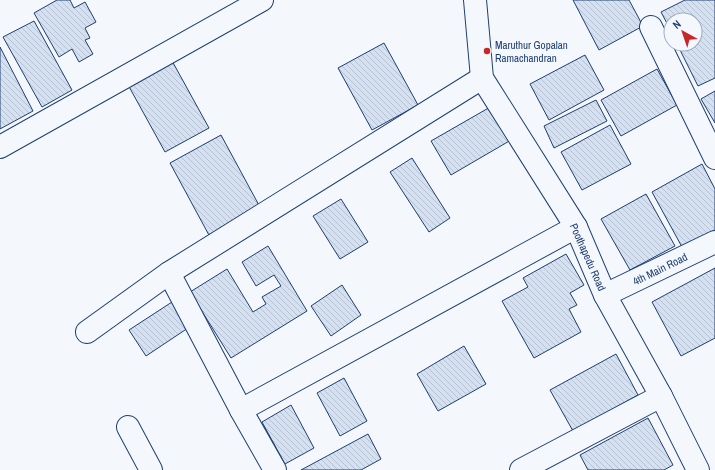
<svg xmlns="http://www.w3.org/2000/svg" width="715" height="470" viewBox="0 0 715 470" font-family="'Archivo Narrow',sans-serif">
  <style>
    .building { fill: url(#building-back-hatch); stroke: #1d3f73 }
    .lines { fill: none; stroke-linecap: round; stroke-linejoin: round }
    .street-casing { stroke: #1d3f73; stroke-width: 24 }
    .secondary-casing { stroke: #1d3f73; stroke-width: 24 }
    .street { stroke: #f4f7fb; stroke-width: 22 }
    .secondary { stroke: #f4f7fb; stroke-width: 22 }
    .poi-dot { fill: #c62828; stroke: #f4f7fb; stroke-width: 1.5 }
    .labels { text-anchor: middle; stroke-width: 3; stroke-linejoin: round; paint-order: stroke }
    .poi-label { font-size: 11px; fill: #1d3f73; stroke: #f4f7fb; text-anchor: start }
    .street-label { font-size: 11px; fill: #1d3f73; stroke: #f4f7fb }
  </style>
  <defs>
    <pattern id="building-back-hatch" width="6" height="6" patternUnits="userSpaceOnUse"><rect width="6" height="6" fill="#d5e0f0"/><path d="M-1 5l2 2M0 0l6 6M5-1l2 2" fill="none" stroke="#b6c1d1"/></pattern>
  </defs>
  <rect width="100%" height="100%" fill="#f4f7fb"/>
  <!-- building -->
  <g class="building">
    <path d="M 57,0 L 70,0 L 74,8 L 85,2 L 96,22 L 85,28 L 90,38 L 85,40 L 93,54 L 79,62 L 72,49 L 59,57 L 34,13 Z"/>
    <path d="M 573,0 L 629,0 L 643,26 L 599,50 Z"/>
    <path d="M 685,0 L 715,0 L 715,78 L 698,86 L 677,44 L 695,44 L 695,20 L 671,20 L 671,31 L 661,12 Z"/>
    <path d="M 34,21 L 72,90 L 42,107 L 3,37 Z"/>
    <path d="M 384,43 L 418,105 L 372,130 L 338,68 Z"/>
    <path d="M 0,47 L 33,111 L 0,129 Z"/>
    <path d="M 585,55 L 604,90 L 549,120 L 530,84 Z"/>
    <path d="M 171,59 L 209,128 L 165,152 L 127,83 Z"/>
    <path d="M 657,69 L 677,105 L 621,136 L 601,100 Z"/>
    <path d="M 715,91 L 715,123 L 701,99 Z"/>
    <path d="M 596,100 L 607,121 L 554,148 L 544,126 Z"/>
    <path d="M 492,106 L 511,140 L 451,175 L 431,141 Z"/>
    <path d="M 610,125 L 631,164 L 582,190 L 561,152 Z"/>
    <path d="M 221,135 L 261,209 L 210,237 L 170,163 Z"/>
    <path d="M 412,158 L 450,218 L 429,232 L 390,172 Z"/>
    <path d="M 702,164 L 715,189 L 715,230 L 682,247 L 652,192 Z"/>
    <path d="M 646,194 L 675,246 L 630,270 L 601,219 Z"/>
    <path d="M 341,199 L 368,242 L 340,259 L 313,216 Z"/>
    <path d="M 268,246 L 307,311 L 231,358 L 190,292 L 227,269 L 253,312 L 266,304 L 262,297 L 281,286 L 274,275 L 256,286 L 242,262 Z"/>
    <path d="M 566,254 L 584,285 L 570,293 L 577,305 L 569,309 L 581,332 L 534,358 L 502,301 L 528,287 L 523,278 Z"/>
    <path d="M 715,268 L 715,338 L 681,356 L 652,302 Z"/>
    <path d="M 342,285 L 361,315 L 331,336 L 311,306 Z"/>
    <path d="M 172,302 L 188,328 L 146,356 L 129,330 Z"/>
    <path d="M 464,346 L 486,384 L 438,411 L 417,374 Z"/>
    <path d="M 616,354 L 638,395 L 573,431 L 550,390 Z"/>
    <path d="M 344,378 L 367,421 L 340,436 L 317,393 Z"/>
    <path d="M 291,405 L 314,448 L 285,464 L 262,422 Z"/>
    <path d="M 648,418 L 673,465 L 664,470 L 588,470 L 580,455 Z"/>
    <path d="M 368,434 L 381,459 L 361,470 L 301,470 Z"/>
  </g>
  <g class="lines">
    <!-- street casing -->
    <g class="street-casing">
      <g id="street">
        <path d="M 651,27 L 715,158"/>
        <path d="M 0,147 L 262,0"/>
        <path d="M 169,273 L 241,410 L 275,470"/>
        <path d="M 605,295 L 715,242"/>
        <path d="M 87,332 L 169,273 L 482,78"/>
        <path d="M 241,410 L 576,227"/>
        <path d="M 128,427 L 151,470"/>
        <path d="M 521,470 L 661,396"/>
      </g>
    </g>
    <!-- secondary casing -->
    <g class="secondary-casing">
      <path id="secondary" d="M 475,0 L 482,78 L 576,227 L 605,295 L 661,396 L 698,470"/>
    </g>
    <!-- street -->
    <use href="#street" class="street"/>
    <!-- secondary -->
    <use href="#secondary" class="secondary"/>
  </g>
  <!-- markers -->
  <circle class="poi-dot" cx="487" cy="51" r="4"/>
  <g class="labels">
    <!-- poi labels -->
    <g class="poi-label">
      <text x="495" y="49">Maruthur Gopalan<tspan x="495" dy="13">Ramachandran</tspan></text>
    </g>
    <!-- street labels -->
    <g class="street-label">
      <text transform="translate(588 257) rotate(66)" y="4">Poothapedu Road</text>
      <text transform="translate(660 269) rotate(-26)" y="4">4th Main Road</text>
    </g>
  </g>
  <!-- north arrow -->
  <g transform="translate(683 32) rotate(320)"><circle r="19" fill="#f4f7fb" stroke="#9eadc5"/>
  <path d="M0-3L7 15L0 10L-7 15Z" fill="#c62828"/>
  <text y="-6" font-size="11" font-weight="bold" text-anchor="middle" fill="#1d3f73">N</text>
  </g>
</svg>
